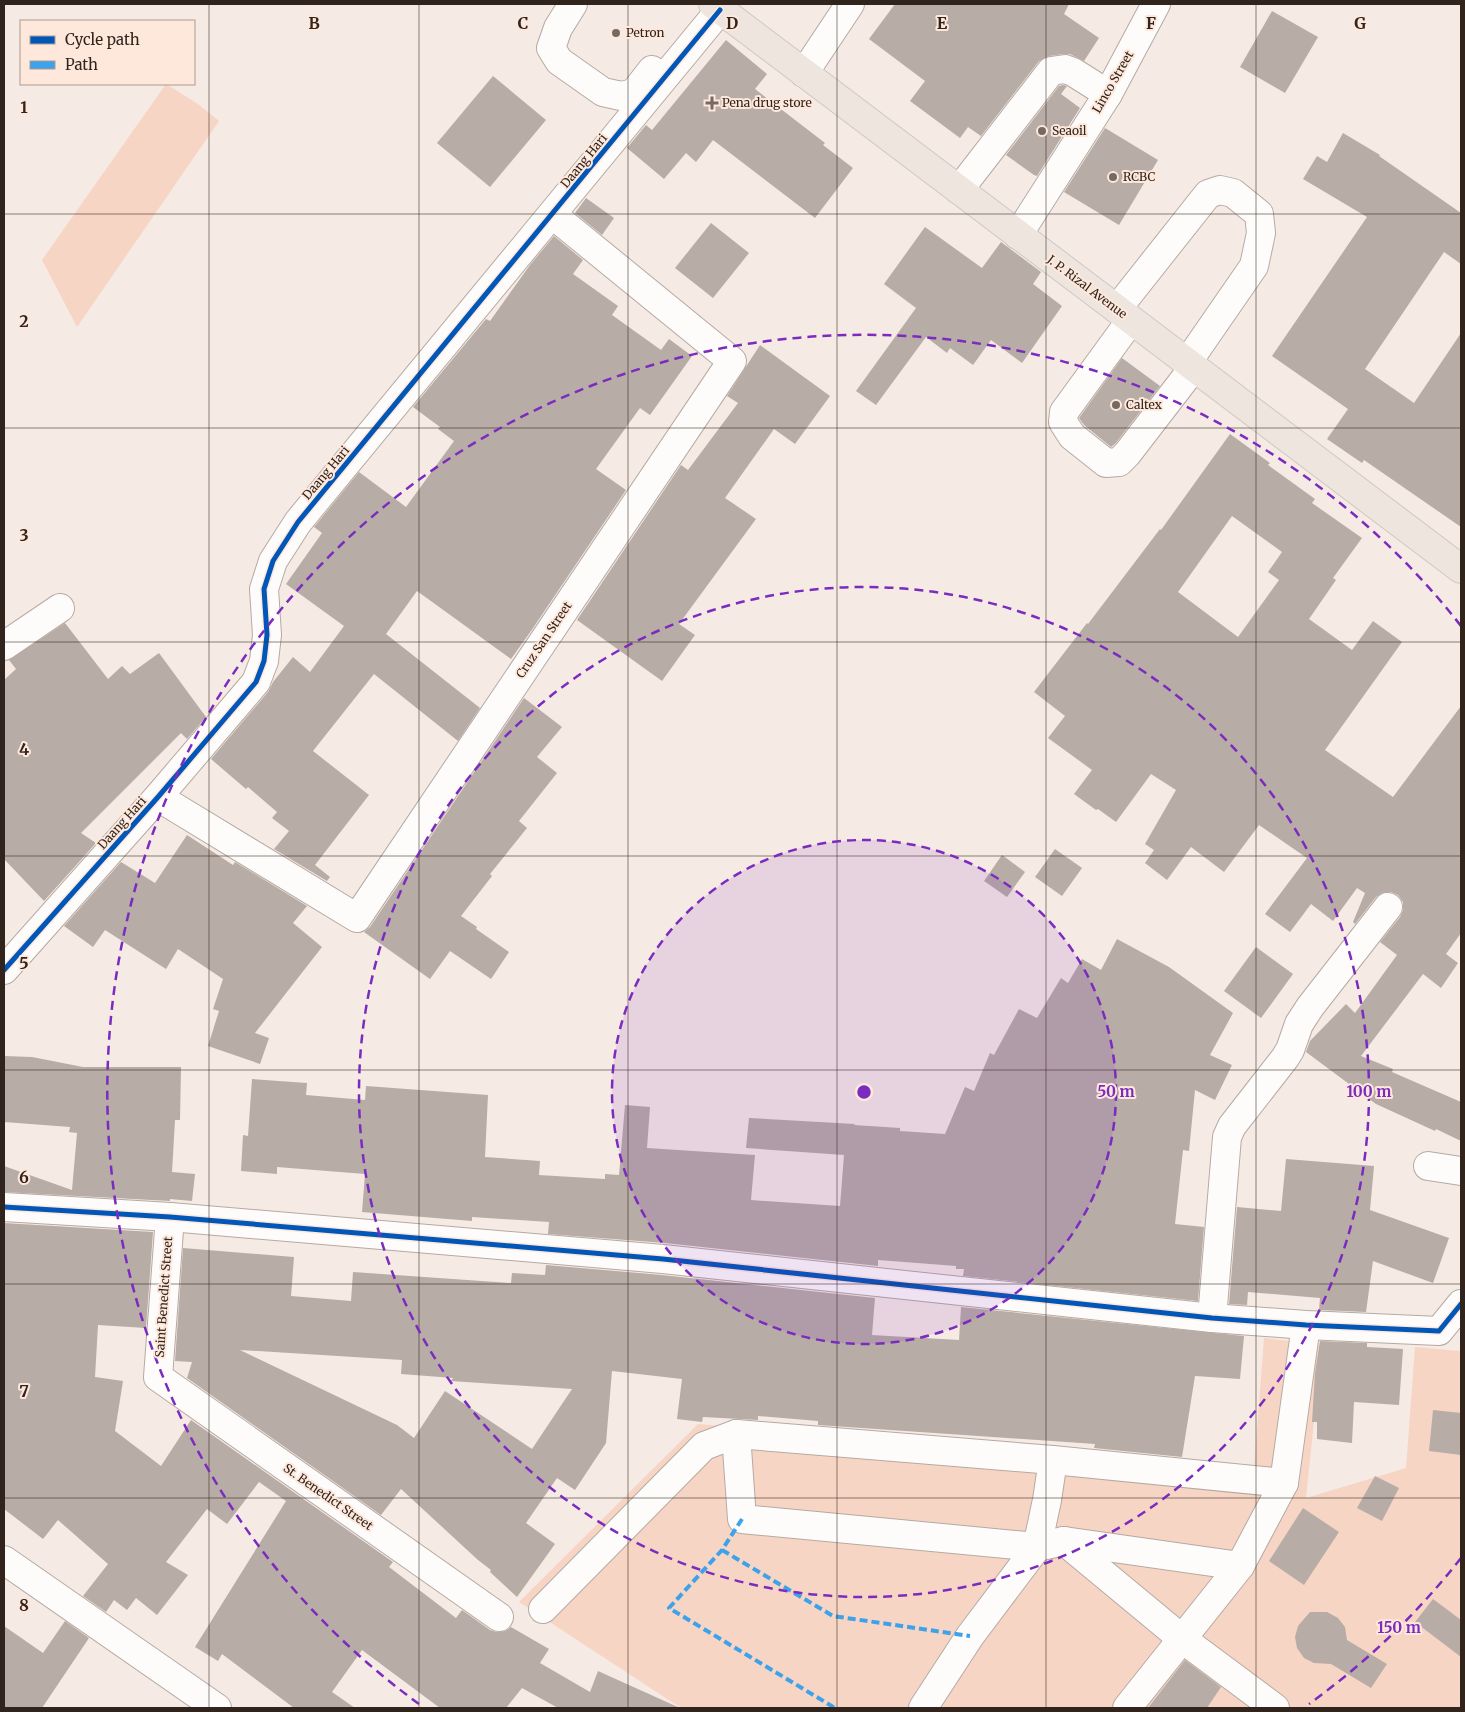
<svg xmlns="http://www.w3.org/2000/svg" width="1465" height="1712" viewBox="0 0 1465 1712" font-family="Merriweather,serif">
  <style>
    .green { fill: #f7d5c4 }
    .building { fill: #b8aca6; fill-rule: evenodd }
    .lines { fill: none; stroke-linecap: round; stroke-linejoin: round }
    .minor-casing { stroke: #b5aaa3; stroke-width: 30 }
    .major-casing { stroke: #cfc8c4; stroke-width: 30 }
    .minor { stroke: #fefcfb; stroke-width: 28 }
    .major { stroke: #eee5df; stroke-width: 28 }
    .quiet { stroke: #3ea2ea; stroke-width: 4; stroke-dasharray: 8 4; stroke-linecap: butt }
    .cycleway-casing { stroke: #fee8dc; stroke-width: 8 }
    .cycleway { stroke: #0057b8; stroke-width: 5 }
    .grid { fill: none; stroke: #31241c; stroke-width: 1; stroke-opacity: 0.55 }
    .ring { fill: none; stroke: #7b2cbf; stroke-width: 2.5; stroke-dasharray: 9 6 }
    .poi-dot { fill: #766962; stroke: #fee8dc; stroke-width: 2 }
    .labels { text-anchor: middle; stroke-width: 4; stroke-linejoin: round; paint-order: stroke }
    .poi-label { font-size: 12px; fill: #31241c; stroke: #fee8dc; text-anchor: start }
    .street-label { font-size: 12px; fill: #31241c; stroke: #fee8dc }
    .grid-label { font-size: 16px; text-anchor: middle; font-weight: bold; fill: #31241c; stroke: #fee8dc; stroke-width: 4; stroke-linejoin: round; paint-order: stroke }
    .centre { fill: #7b2cbf; stroke: #fee8dc; stroke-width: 2.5 }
    .ring-label { font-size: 15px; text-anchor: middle; font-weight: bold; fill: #7b2cbf; stroke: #fee8dc; stroke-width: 4; stroke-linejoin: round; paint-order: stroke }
  </style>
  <rect width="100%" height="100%" fill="#f6eae4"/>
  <!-- green -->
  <g class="green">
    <path d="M 166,84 L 198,104 L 219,121 L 77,327 L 42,260 Z"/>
    <path d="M 1264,1338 L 1322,1345 L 1306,1498 L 1406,1468 L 1415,1347 L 1461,1351 L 1461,1708 L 681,1708 L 519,1602 L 698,1424 L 1254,1468 Z"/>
  </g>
  <!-- building -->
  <g class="building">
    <path d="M 895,4 L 1069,4 L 1064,14 L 1099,38 L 1084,61 L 1070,54 L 1063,54 L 1049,56 L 1039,61 L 981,136 L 968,127 L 960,138 L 910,101 L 925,81 L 869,39 Z"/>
    <path d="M 1272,11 L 1318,37 L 1285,93 L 1240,67 Z"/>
    <path d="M 726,40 L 767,74 L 755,89 L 825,143 L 823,145 L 853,168 L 815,218 L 713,140 L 696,162 L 686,153 L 664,179 L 627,148 L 646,125 L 652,130 Z"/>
    <path d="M 493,76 L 546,120 L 490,187 L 437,143 Z"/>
    <path d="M 1063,85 L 1067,86 L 1061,94 L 1080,108 L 1037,176 L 1034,175 L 1006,155 L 1059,86 Z"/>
    <path d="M 1105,128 L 1158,160 L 1119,225 L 1064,192 Z"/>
    <path d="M 1343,133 L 1380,155 L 1379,156 L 1461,213 L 1461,264 L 1444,252 L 1365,369 L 1414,403 L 1461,333 L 1461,527 L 1364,460 L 1362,463 L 1327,439 L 1348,409 L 1272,356 L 1367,217 L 1303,179 L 1317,156 L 1327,162 Z"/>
    <path d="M 586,198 L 614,218 L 602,235 L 575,213 Z"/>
    <path d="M 711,223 L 749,253 L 713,298 L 675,268 Z"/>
    <path d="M 925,227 L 982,268 L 1001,242 L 1041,272 L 1033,284 L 1062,306 L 1022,363 L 991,340 L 973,365 L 950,348 L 947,353 L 926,337 L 876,405 L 856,391 L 916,308 L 884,284 Z"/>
    <path d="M 554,236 L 583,260 L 573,274 L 618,306 L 612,315 L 661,350 L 669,339 L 692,356 L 650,415 L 640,408 L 596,469 L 626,490 L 531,631 L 511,659 L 417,591 L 386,634 L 480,708 L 458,741 L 374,674 L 313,751 L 369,795 L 315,865 L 330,877 L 327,881 L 274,849 L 289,831 L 272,818 L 277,812 L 248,787 L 246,789 L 211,759 L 268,692 L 273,682 L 293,657 L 310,672 L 344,626 L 286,584 L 322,533 L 314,527 L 359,472 L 406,507 L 454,441 L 438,429 L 440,427 L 413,407 L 486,319 L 490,321 L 530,265 Z"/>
    <path d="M 760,345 L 830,396 L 795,444 L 774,429 L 725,498 L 756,519 L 679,624 L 695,635 L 662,681 L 577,620 L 681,465 L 688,470 L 738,403 L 727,396 Z"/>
    <path d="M 1122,358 L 1160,386 L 1115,444 L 1111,447 L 1084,425 L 1079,418 Z"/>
    <path d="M 1230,434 L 1270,463 L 1268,465 L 1315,499 L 1312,503 L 1362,538 L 1333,578 L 1336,580 L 1309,619 L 1352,650 L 1373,621 L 1402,642 L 1325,750 L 1393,797 L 1461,706 L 1461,933 L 1446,954 L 1458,963 L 1441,988 L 1423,974 L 1361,1056 L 1393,1069 L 1392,1072 L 1461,1102 L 1461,1141 L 1436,1129 L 1435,1131 L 1376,1104 L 1306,1052 L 1310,1041 L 1346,1004 L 1355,1013 L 1397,955 L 1380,942 L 1400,917 L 1403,910 L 1403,902 L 1398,895 L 1391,892 L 1382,893 L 1376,897 L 1355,924 L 1353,922 L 1365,893 L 1357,888 L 1333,921 L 1311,904 L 1290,932 L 1265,914 L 1307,858 L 1259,825 L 1224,872 L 1191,847 L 1167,880 L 1145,863 L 1154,850 L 1145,844 L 1176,790 L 1151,774 L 1116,822 L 1098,809 L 1096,810 L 1074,794 L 1092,770 L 1048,738 L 1065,716 L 1034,692 L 1087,623 L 1088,624 L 1160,529 L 1161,530 ZM 1232,516 L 1282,552 L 1268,572 L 1279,580 L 1238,637 L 1178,592 Z"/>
    <path d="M 65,623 L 108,679 L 122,666 L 130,674 L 159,653 L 206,717 L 187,739 L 181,733 L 81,833 L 96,843 L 44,901 L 4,859 L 4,680 L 16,669 L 9,660 Z"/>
    <path d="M 524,698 L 562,727 L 537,757 L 557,773 L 519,821 L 527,828 L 490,874 L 492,876 L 461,916 L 477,927 L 476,929 L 509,952 L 491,979 L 450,951 L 430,979 L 364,932 L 370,927 Z"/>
    <path d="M 187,835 L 233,865 L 235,862 L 307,906 L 293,923 L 322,947 L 255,1033 L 269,1038 L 260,1064 L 208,1046 L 219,1011 L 213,1009 L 223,979 L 178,949 L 166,969 L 105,930 L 93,947 L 64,926 L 121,862 L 155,883 Z"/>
    <path d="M 1055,849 L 1082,868 L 1062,896 L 1035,877 Z"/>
    <path d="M 1002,855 L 1025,872 L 1007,897 L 984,881 Z"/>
    <path d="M 1117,939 L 1169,967 L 1233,1013 L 1210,1055 L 1232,1065 L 1215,1100 L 1195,1090 L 1189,1151 L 1183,1150 L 1175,1224 L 1204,1227 L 1198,1301 L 963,1276 L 964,1269 L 956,1269 L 956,1266 L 878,1260 L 878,1266 L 665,1243 L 548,1234 L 549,1222 L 472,1217 L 472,1221 L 362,1212 L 365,1174 L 277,1167 L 277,1174 L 241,1171 L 243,1135 L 248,1136 L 252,1079 L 307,1083 L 306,1095 L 365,1100 L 366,1086 L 488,1095 L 485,1157 L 540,1161 L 539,1175 L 605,1179 L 605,1174 L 619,1175 L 625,1105 L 650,1107 L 647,1148 L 755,1155 L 751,1200 L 840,1206 L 844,1155 L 746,1148 L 749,1118 L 855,1124 L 854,1125 L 900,1128 L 900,1131 L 945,1134 L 965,1087 L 974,1091 L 990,1053 L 994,1055 L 1019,1009 L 1037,1018 L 1061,978 L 1068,983 L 1082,959 L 1101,970 Z"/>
    <path d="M 1256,947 L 1293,974 L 1261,1018 L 1224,991 Z"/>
    <path d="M 4,1056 L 32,1057 L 83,1067 L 181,1067 L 180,1120 L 175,1120 L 172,1172 L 195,1174 L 192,1201 L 170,1199 L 170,1201 L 4,1192 L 4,1166 L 72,1190 L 77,1133 L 69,1132 L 70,1127 L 4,1122 Z"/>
    <path d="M 1286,1159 L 1374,1166 L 1370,1210 L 1449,1238 L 1433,1283 L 1373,1261 L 1366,1312 L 1319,1310 L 1320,1298 L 1248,1292 L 1247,1305 L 1229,1304 L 1237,1207 L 1281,1211 Z"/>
    <path d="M 4,1223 L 153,1232 L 146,1328 L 98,1325 L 95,1377 L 123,1381 L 115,1431 L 161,1466 L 191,1420 L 393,1562 L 389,1567 L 456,1618 L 462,1610 L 490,1630 L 497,1632 L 505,1631 L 511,1627 L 549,1649 L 540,1663 L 590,1692 L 598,1671 L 680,1708 L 558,1708 L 522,1688 L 506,1708 L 440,1708 L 362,1650 L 332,1692 L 355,1708 L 294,1708 L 222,1654 L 218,1661 L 195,1647 L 286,1501 L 259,1482 L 227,1524 L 207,1509 L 166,1562 L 188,1575 L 157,1615 L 136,1598 L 127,1610 L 114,1600 L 106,1612 L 83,1596 L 108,1564 L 58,1520 L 43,1539 L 4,1509 Z"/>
    <path d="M 183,1248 L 294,1257 L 291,1296 L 351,1301 L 353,1272 L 511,1283 L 512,1273 L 545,1275 L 546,1265 L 662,1275 L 875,1298 L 872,1335 L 959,1340 L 961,1307 L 1244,1336 L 1240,1379 L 1195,1376 L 1182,1457 L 1094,1448 L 1095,1444 L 818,1425 L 818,1421 L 758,1416 L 758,1420 L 703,1417 L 702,1422 L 677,1419 L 682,1379 L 612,1371 L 606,1443 L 575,1490 L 557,1478 L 526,1523 L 555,1544 L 517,1597 L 490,1572 L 491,1570 L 478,1560 L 401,1489 L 381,1515 L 187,1378 L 192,1362 L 175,1361 ZM 240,1350 L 402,1360 L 401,1374 L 453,1378 L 451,1381 L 572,1389 L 532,1449 L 445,1391 L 414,1438 L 397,1425 Z"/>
    <path d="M 1320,1341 L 1367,1343 L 1367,1347 L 1403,1349 L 1399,1405 L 1354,1402 L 1352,1443 L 1317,1439 L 1317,1422 L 1312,1422 L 1315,1373 Z"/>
    <path d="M 1433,1410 L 1461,1413 L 1461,1455 L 1429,1451 Z"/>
    <path d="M 1375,1476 L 1399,1488 L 1382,1521 L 1357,1508 Z"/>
    <path d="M 1303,1508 L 1339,1532 L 1304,1585 L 1269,1561 Z"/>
    <path d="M 1433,1599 L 1461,1620 L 1461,1657 L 1415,1622 Z"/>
    <path d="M 1310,1612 L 1327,1612 L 1338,1618 L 1345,1627 L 1347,1640 L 1387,1664 L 1371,1688 L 1331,1664 L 1314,1663 L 1304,1658 L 1297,1648 L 1295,1637 L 1298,1626 Z"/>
    <path d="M 65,1621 L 89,1638 L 42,1708 L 4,1708 L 4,1626 L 43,1653 Z"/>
    <path d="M 1185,1660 L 1221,1687 L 1207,1708 L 1148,1708 Z"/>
  </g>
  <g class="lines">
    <!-- minor casing -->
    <g class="minor-casing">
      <g id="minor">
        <path d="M 573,4 L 558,28 L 551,48 L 559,61 L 603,92 L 621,96 L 634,93 L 652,70"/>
        <path d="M 804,73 L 850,4"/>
        <path d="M 959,190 L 1051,71 L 1065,69 L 1073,72 L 1108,94"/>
        <path d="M 1018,235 L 1108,94 L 1156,4"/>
        <path d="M 1117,309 L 1208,194 L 1220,190 L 1233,193 L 1259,214 L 1261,233 L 1254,266 L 1187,363"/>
        <path d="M 1131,320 L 1064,412 L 1063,422 L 1072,436 L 1106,463 L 1119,462 L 1127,454 L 1194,367"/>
        <path d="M 4,646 L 60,608"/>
        <path d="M 158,797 L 357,918 L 732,361 L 553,215"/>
        <path d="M 4,970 L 158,797 L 256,682 L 264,661 L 267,635 L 264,589 L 273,561 L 298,522 L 720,10"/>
        <path d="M 1428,1166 L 1461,1171"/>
        <path d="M 4,1207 L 170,1217 L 663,1259 L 1212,1318 L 1306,1325 L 1439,1331 L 1461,1304"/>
        <path d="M 170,1217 L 158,1377 L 499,1617"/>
        <path d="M 1212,1318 L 1227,1137 L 1232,1126 L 1285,1058 L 1290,1050 L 1299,1024 L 1310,1007 L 1388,907"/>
        <path d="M 736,1434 L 742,1519 L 1037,1547 L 1064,1541 L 1240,1566"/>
        <path d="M 1064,1541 L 1181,1638 L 1275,1708"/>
        <path d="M 4,1560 L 217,1708"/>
        <path d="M 543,1609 L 704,1446 L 736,1434 L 1053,1460 L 1284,1483"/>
        <path d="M 923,1708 L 970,1636 L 1037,1547 L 1047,1500 L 1053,1460"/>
        <path d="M 1127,1708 L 1240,1566 L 1284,1483 L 1306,1325"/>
      </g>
    </g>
    <!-- major casing -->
    <g class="major-casing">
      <path id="major" d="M 713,4 L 1461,569"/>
    </g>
    <!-- minor -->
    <use href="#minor" class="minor"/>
    <!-- major -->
    <use href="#major" class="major"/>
    <!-- quiet -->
    <g class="quiet">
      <path d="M 742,1519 L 722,1550 L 669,1608 L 835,1708"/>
      <path d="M 722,1550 L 833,1616 L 970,1636"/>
    </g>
    <!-- cycleway casing -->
    <g class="cycleway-casing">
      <g id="cycleway">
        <path d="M 4,970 L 158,797 L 256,682 L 264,661 L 267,635 L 264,589 L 273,561 L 298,522 L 720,10"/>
        <path d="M 4,1207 L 170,1217 L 663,1259 L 1212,1318 L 1306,1325 L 1439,1331 L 1461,1304"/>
      </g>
    </g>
    <!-- cycleway -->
    <use href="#cycleway" class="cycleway"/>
  </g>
  <!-- grid -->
  <path class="grid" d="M 209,4 L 209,1708M 419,4 L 419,1708M 628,4 L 628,1708M 837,4 L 837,1708M 1046,4 L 1046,1708M 1256,4 L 1256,1708M 4,214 L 1461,214M 4,428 L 1461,428M 4,642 L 1461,642M 4,856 L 1461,856M 4,1070 L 1461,1070M 4,1284 L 1461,1284M 4,1498 L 1461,1498"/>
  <!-- distance rings -->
  <circle cx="864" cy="1092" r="252" fill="#7b2cbf" fill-opacity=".12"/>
  <g class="ring">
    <circle cx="864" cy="1092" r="252"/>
    <circle cx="864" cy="1092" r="505"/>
    <path d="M1461 1558A757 757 0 0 1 1309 1704M419 1704A757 757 0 1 1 1461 626"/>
  </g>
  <!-- markers -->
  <g class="poi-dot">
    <circle cx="616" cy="33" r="5"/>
    <path d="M709.5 95.5h5v5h5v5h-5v5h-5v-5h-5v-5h5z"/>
    <circle cx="1042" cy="131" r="5"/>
    <circle cx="1113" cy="177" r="5"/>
    <circle cx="1116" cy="405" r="5"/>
  </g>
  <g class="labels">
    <!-- poi labels -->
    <g class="poi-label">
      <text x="626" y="37">Petron</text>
      <text x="722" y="107">Pena drug store</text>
      <text x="1052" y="135">Seaoil</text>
      <text x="1123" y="181">RCBC</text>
      <text x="1126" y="409">Caltex</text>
    </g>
    <!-- street labels -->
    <g class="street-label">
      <text transform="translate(1113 82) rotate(-60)" y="4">Linco Street</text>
      <text transform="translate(584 161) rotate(-51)" y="4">Daang Hari</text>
      <text transform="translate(1087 287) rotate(37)" y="4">J. P. Rizal Avenue</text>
      <text transform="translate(326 473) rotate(-50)" y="4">Daang Hari</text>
      <text transform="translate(544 640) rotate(-56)" y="4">Cruz San Street</text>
      <text transform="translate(122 823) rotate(-48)" y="4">Daang Hari</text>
      <text transform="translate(164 1297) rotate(-86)" y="4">Saint Benedict Street</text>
      <text transform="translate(328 1497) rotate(35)" y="4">St. Benedict Street</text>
    </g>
  </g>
  <g class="grid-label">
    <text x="314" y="29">B</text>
    <text x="523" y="29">C</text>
    <text x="732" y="29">D</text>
    <text x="942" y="29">E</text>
    <text x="1151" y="29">F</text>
    <text x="1360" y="29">G</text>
    <text x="24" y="113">1</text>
    <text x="24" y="327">2</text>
    <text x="24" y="541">3</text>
    <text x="24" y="755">4</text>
    <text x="24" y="969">5</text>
    <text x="24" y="1183">6</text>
    <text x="24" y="1397">7</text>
    <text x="24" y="1611">8</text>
  </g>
  <circle cx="864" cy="1092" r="8" class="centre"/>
  <g class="ring-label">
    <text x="1116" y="1097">50 m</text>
    <text x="1369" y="1097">100 m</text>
    <text x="1399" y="1633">150 m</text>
  </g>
  <!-- border -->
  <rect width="1465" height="1712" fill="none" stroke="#31241c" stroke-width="10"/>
  <!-- legend -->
  <rect x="20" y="20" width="175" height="65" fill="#fee8dc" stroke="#ac9a8f"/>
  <rect x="30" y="36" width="25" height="8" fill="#0057b8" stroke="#ac9a8f"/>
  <text x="65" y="45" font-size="15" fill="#31241c">Cycle path</text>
  <rect x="30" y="61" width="25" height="8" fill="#3ea2ea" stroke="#ac9a8f"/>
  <text x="65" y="70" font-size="15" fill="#31241c">Path</text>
</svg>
